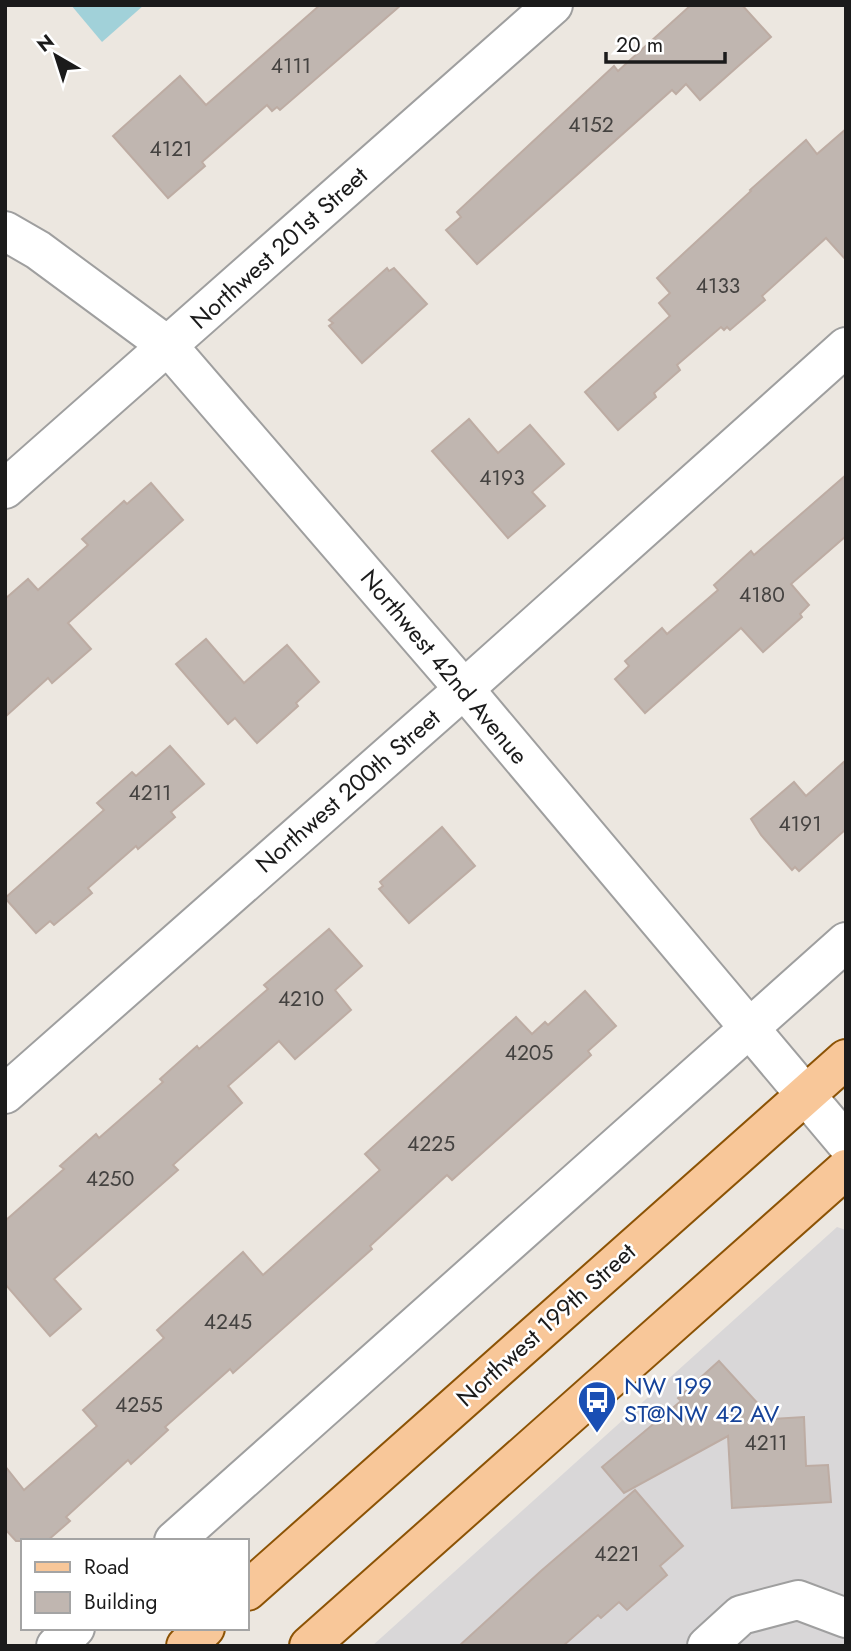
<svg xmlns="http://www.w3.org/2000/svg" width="851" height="1651" viewBox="0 0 851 1651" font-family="Jost,sans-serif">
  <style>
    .residential { fill: #d9d7d8 }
    .water { fill: #a1d1d9 }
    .building { fill: #c0b6b0; stroke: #bdaca3; stroke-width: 2 }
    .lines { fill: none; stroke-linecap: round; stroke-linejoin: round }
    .minor-casing { stroke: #9f9f9f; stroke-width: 42 }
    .major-casing { stroke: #8c5305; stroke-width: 42 }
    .minor { stroke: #fff; stroke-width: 38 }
    .major { stroke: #f8c799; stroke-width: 38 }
    .labels { text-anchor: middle; stroke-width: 5; stroke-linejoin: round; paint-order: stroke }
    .number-label { font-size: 21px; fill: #444240 }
    .street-label { font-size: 24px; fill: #1b1b1b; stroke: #fff }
    .transit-label { font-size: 24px; fill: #164399; stroke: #fff; text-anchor: start }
  </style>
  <rect width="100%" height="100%" fill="#ece7e0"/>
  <!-- residential -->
  <path class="residential" d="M 837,1227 L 846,1230 L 846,1646 L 372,1646 Z"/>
  <!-- water -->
  <path class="water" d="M 71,5 L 144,5 L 102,42 Z"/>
  <!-- building -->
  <g class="building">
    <path d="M 320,5 L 401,5 L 280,110 L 277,107 L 272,111 L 267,105 L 202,162 L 205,166 L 168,198 L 113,136 L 180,76 L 206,105 Z"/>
    <path d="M 691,5 L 742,5 L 771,37 L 700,100 L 686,84 L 676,94 L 672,90 L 477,264 L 446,230 L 461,217 L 457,212 L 614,66 L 618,71 Z"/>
    <path d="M 846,129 L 846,260 L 826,238 L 762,296 L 765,300 L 730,330 L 727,327 L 724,330 L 721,327 L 677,365 L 680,370 L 654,393 L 656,397 L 618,430 L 585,392 L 670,316 L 659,303 L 670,293 L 657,278 L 751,191 L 750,190 L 806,140 L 817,154 Z"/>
    <path d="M 387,268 L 389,271 L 394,268 L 427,304 L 362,363 L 329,326 L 333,323 L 329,320 Z"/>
    <path d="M 469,419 L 498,453 L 530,425 L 564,464 L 532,492 L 545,506 L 508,538 L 432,451 Z"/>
    <path d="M 846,475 L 846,536 L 791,584 L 809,605 L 800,614 L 802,617 L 763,652 L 741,628 L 645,713 L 615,679 L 629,666 L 625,661 L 662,628 L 667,634 L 718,590 L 714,585 L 751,551 L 754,555 Z"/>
    <path d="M 151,483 L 183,520 L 68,623 L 91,649 L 52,683 L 48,678 L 5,717 L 5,599 L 28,579 L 38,590 L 88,545 L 82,539 L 124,501 L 127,504 Z"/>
    <path d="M 206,639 L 244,683 L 287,645 L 319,682 L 296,703 L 298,706 L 257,743 L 235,718 L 228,724 L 176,664 Z"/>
    <path d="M 170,746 L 204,784 L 171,812 L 175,817 L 138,849 L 136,846 L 88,888 L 92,893 L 54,925 L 50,921 L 36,933 L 5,898 L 104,810 L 97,803 L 132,772 L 136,776 Z"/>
    <path d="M 846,760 L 846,829 L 799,871 L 795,867 L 792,870 L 761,835 L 751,819 L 794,782 L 806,796 Z"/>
    <path d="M 442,827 L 475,866 L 409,923 L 379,889 L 383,886 L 380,882 Z"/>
    <path d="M 329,929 L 362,966 L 335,990 L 351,1010 L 295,1059 L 279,1041 L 228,1086 L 242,1103 L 173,1165 L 178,1170 L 54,1279 L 81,1309 L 50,1336 L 5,1284 L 5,1221 L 64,1169 L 60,1166 L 96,1134 L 99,1138 L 163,1082 L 160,1079 L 197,1046 L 199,1049 L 268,989 L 264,985 Z"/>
    <path d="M 585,991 L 616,1026 L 588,1051 L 591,1055 L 452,1180 L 447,1175 L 370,1246 L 372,1249 L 233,1373 L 230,1369 L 165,1427 L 168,1430 L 131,1464 L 128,1460 L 66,1517 L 70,1521 L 47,1541 L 16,1541 L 5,1529 L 5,1466 L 24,1490 L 97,1426 L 83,1410 L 164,1338 L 157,1330 L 243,1252 L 263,1275 L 380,1170 L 365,1154 L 516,1017 L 532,1034 L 545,1022 L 548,1025 Z"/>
    <path d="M 719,1361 L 772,1419 L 804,1417 L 806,1466 L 828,1465 L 831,1502 L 732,1508 L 728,1436 L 624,1493 L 602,1467 L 681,1401 L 678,1398 Z"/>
    <path d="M 635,1490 L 683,1546 L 660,1566 L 667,1575 L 627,1610 L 619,1602 L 601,1618 L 598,1615 L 563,1646 L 459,1646 L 541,1571 Z"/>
  </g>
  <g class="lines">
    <!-- minor casing -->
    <g class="minor-casing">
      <g id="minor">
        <path d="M 5,231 L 38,250 L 168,346 L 464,689 L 846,1143"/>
        <path d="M 5,489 L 553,5"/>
        <path d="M 5,1094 L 464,689 L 846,347"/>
        <path d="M 174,1541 L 846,942"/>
        <path d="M 56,1646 L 75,1628"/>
        <path d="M 707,1646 L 741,1615 L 798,1600 L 846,1618"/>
      </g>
    </g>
    <!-- major casing -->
    <g class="major-casing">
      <g id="major">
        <path d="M 247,1591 L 846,1059"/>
        <path d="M 186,1646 L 205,1628"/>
        <path d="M 309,1646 L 846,1169"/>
      </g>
    </g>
    <!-- minor -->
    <use href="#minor" class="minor"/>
    <!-- major -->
    <use href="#major" class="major"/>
  </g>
  <!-- icons -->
  <defs>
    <g id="bus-pin" transform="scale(2.0125)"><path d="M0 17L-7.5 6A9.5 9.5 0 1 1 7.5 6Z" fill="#1a4fb4" stroke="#fff"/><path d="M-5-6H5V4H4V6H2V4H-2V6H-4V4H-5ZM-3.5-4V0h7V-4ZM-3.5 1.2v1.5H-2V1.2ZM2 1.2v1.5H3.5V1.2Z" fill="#fff"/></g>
  </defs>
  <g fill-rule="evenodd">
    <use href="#bus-pin" x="597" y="1400"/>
  </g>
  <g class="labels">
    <!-- number labels -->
    <g class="number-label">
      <text x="291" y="73">4111</text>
      <text x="591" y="132">4152</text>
      <text x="171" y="156">4121</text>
      <text x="718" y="293">4133</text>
      <text x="502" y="485">4193</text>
      <text x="762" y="602">4180</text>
      <text x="150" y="800">4211</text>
      <text x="800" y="831">4191</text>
      <text x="301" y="1006">4210</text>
      <text x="529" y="1060">4205</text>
      <text x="431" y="1151">4225</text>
      <text x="110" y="1186">4250</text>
      <text x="228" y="1329">4245</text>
      <text x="139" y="1412">4255</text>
      <text x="766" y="1450">4211</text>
      <text x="617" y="1561">4221</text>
    </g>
    <!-- street labels -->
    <g class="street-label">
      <text transform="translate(279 248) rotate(-42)" y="8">Northwest 201st Street</text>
      <text transform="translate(444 667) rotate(50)" y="8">Northwest 42nd Avenue</text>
      <text transform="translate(348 791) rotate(-41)" y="8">Northwest 200th Street</text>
      <text transform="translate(546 1325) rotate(-42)" y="8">Northwest 199th Street</text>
    </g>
    <!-- transit labels -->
    <g class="transit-label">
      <text x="624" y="1394">NW 199<tspan x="624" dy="28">ST@NW 42 AV</tspan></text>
    </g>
  </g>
  <!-- border -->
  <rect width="851" height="1651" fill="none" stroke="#1b1b1b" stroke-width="14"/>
  <!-- legend -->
  <rect x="21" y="1539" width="228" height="91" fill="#ffffff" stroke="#a4a4a4" stroke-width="2"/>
  <rect x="35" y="1562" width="35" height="10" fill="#f8c799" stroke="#a4a4a4" stroke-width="2"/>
  <text x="84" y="1574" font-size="21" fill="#1b1b1b">Road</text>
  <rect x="35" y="1592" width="35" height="21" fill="#c0b6b0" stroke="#a4a4a4" stroke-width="2"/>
  <text x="84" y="1609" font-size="21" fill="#1b1b1b">Building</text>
  <!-- north arrow -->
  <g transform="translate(56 56) rotate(321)" stroke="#ffffff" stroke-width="5" paint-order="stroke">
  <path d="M0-5L12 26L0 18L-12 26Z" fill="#1b1b1b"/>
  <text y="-10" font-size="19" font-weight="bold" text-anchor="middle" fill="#1b1b1b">N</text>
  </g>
  <!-- scale -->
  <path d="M606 52v10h119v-10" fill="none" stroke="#1b1b1b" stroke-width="3.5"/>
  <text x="616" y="52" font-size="21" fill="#1b1b1b" stroke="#ffffff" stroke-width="5" paint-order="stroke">20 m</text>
</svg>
